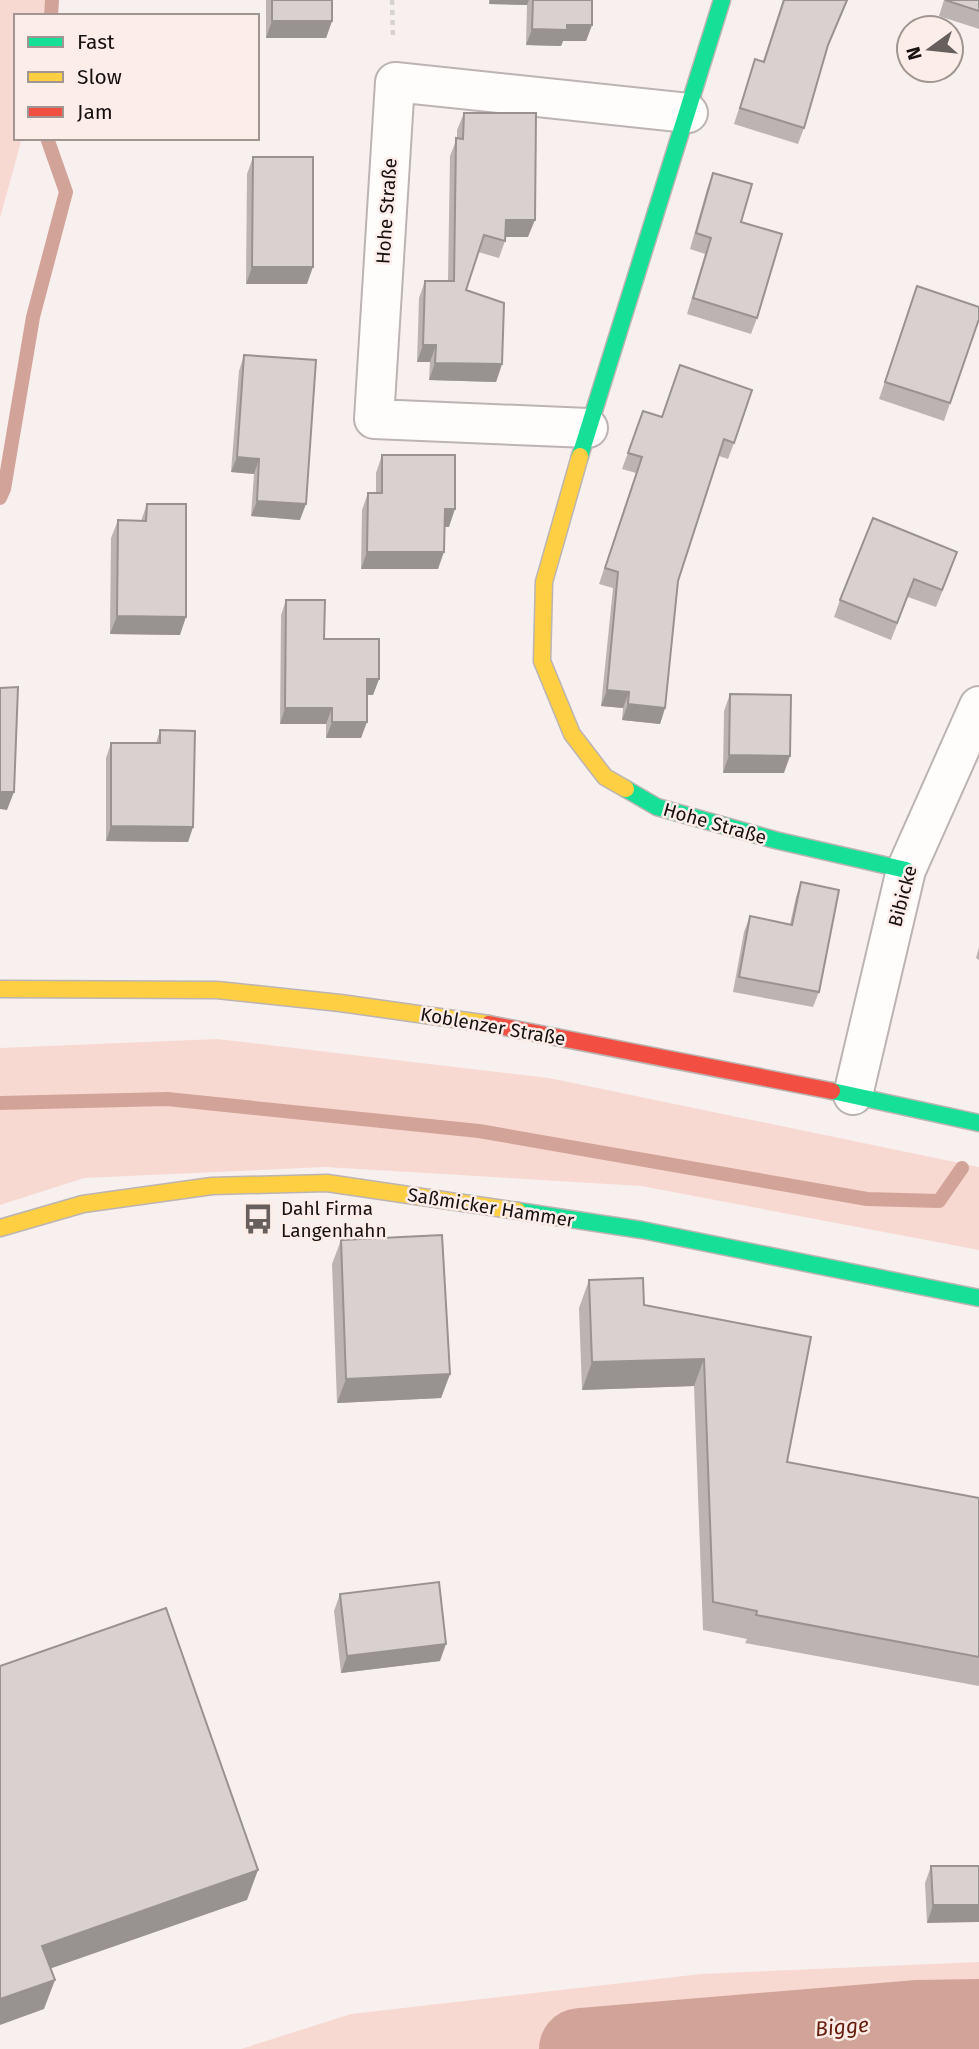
<svg xmlns="http://www.w3.org/2000/svg" width="979" height="2049" viewBox="0 0 979 2049" font-family="'Fira Sans',sans-serif">
  <style>
    .green { fill: #f8d9d1 }
    .lines { fill: none; stroke-linecap: round; stroke-linejoin: round }
    .stream { stroke: #d2a499; stroke-width: 14 }
    .river { stroke: #d2a499; stroke-width: 82 }
    .street-casing { stroke: #bbb4b2; stroke-width: 42 }
    .fast-casing { stroke: #bbb4b2; stroke-width: 19 }
    .slow-casing { stroke: #bbb4b2; stroke-width: 19 }
    .jam-casing { stroke: #bbb4b2; stroke-width: 19 }
    .path { stroke: #d4d2d2; stroke-width: 4.5; stroke-dasharray: 5 5; stroke-linecap: butt }
    .street { stroke: #fefdfc; stroke-width: 38 }
    .fast { stroke: #16e098; stroke-width: 16 }
    .slow { stroke: #ffcf43; stroke-width: 16 }
    .jam { stroke: #f24e42; stroke-width: 16 }
    .wall { fill: #bbb4b2 }
    .shaded-wall { fill: #989291 }
    .building { fill: #d9d1cf; stroke: #989291; stroke-width: 2 }
    .labels { text-anchor: middle; stroke-width: 5; stroke-linejoin: round; paint-order: stroke }
    .street-label { font-size: 19px; fill: #17110f; stroke: #fdede9 }
    .poi-label { font-size: 19px; fill: #17110f; stroke: #fdede9; text-anchor: start }
    .water-label { font-size: 21px; font-style: italic; fill: #661c0b; stroke: #fdede9 }
  </style>
  <rect width="100%" height="100%" fill="#f8f0ee"/>
  <!-- green -->
  <g class="green">
    <path d="M 0,0 L 59,0 L 55,16 L 16,16 L 16,138 L 22,138 L 0,218 Z"/>
    <path d="M 217,1039 L 549,1078 L 979,1167 L 979,1250 L 641,1186 L 325,1167 L 84,1178 L 0,1205 L 0,1048 Z"/>
    <path d="M 979,1962 L 979,2049 L 241,2049 L 351,2014 L 701,1974 Z"/>
  </g>
  <g class="lines">
    <!-- stream -->
    <g class="stream">
      <path d="M 51,16 L 52,0"/>
      <path d="M 0,498 L 4,489 L 33,317 L 66,192 L 47,138"/>
      <path d="M 0,1103 L 167,1099 L 479,1131 L 867,1199 L 939,1201 L 962,1168"/>
    </g>
    <!-- river -->
    <path class="river" d="M 580,2049 L 916,2021 L 979,2020"/>
    <!-- street casing -->
    <g class="street-casing">
      <g id="street">
        <path d="M 588,428 L 374,419 L 395,82 L 688,113"/>
        <path d="M 853,1095 L 906,870 L 979,706"/>
      </g>
    </g>
    <!-- fast casing -->
    <g class="fast-casing">
      <g id="fast">
        <path d="M 580,456 L 722,0"/>
        <path d="M 626,789 L 657,807 L 775,840 L 906,870"/>
        <path d="M 832,1091 L 979,1123"/>
        <path d="M 518,1211 L 642,1230 L 979,1298"/>
      </g>
    </g>
    <!-- slow casing -->
    <g class="slow-casing">
      <g id="slow">
        <path d="M 580,456 L 544,582 L 542,661 L 572,734 L 605,777 L 626,789"/>
        <path d="M 0,989 L 217,990 L 340,1003 L 489,1024"/>
        <path d="M 0,1228 L 83,1204 L 212,1186 L 327,1183 L 518,1211"/>
      </g>
    </g>
    <!-- jam casing -->
    <g class="jam-casing">
      <path id="jam" d="M 489,1024 L 832,1091"/>
    </g>
    <!-- path -->
    <path class="path" d="M 392,0 L 393,39"/>
    <!-- street -->
    <use href="#street" class="street"/>
    <!-- fast -->
    <use href="#fast" class="fast"/>
    <!-- slow -->
    <use href="#slow" class="slow"/>
    <!-- jam -->
    <use href="#jam" class="jam"/>
  </g>
  <!-- wall -->
  <g class="wall">
    <path d="M 266,0 L 332,0 L 332,21 L 326,38 L 266,38 Z"/>
    <path d="M 489,0 L 592,0 L 592,25 L 586,41 L 563,41 L 561,46 L 526,45 L 527,5 L 489,4 Z"/>
    <path d="M 783,0 L 848,0 L 826,51 L 804,128 L 798,144 L 734,124 L 755,59 L 763,61 Z"/>
    <path d="M 944,0 L 979,0 L 979,29 L 939,16 Z"/>
    <path d="M 464,113 L 528,237 L 505,237 L 505,241 L 499,258 L 478,252 L 466,290 L 502,364 L 496,382 L 429,380 L 430,362 L 417,362 L 419,298 L 425,281 L 448,281 L 450,156 L 457,138 L 457,130 Z"/>
    <path d="M 253,157 L 307,284 L 246,284 L 247,174 Z"/>
    <path d="M 713,173 L 741,222 L 757,318 L 751,334 L 687,314 L 705,254 L 690,249 L 707,189 Z"/>
    <path d="M 911,304 L 979,319 L 944,421 L 879,399 Z"/>
    <path d="M 244,355 L 300,520 L 251,516 L 254,474 L 231,472 L 239,371 Z"/>
    <path d="M 643,411 L 734,443 L 728,459 L 719,456 L 678,581 L 665,708 L 660,724 L 622,720 L 623,708 L 601,706 L 613,588 L 599,584 L 636,473 L 622,469 Z"/>
    <path d="M 382,455 L 449,527 L 445,527 L 438,569 L 361,569 L 362,510 L 368,493 L 376,493 L 376,473 Z"/>
    <path d="M 147,504 L 180,635 L 110,634 L 111,538 L 118,520 L 141,521 Z"/>
    <path d="M 951,570 L 936,607 L 908,597 L 891,640 L 834,617 L 840,600 Z"/>
    <path d="M 286,600 L 324,639 L 379,679 L 373,695 L 367,695 L 361,738 L 326,738 L 326,724 L 280,724 L 281,615 Z"/>
    <path d="M 730,694 L 784,773 L 723,773 L 724,711 Z"/>
    <path d="M 160,730 L 193,827 L 188,842 L 106,841 L 106,758 L 111,743 L 156,743 Z"/>
    <path d="M 801,882 L 819,992 L 813,1007 L 733,992 L 744,932 L 750,916 L 790,924 L 796,897 Z"/>
    <path d="M 979,947 L 979,960 L 976,958 Z"/>
    <path d="M 341,1240 L 450,1374 L 441,1398 L 337,1403 L 332,1264 Z"/>
    <path d="M 589,1280 L 644,1305 L 811,1337 L 787,1462 L 979,1498 L 979,1686 L 745,1643 L 747,1639 L 703,1630 L 694,1386 L 582,1390 L 579,1308 Z"/>
    <path d="M 340,1594 L 440,1661 L 341,1673 L 334,1611 Z"/>
    <path d="M 931,1866 L 979,1866 L 927,1923 L 925,1883 Z"/>
  </g>
  <!-- shaded-wall -->
  <g class="shaded-wall">
    <path d="M 490,0 L 529,0 L 527,5 L 489,4 Z"/>
    <path d="M 272,21 L 332,21 L 326,38 L 266,38 Z"/>
    <path d="M 567,25 L 592,25 L 586,41 L 563,41 L 561,46 L 526,45 L 532,29 Z"/>
    <path d="M 506,220 L 535,220 L 528,237 L 499,237 Z"/>
    <path d="M 252,267 L 313,267 L 307,284 L 246,284 Z"/>
    <path d="M 423,345 L 436,345 L 430,362 L 417,362 Z"/>
    <path d="M 435,363 L 502,364 L 496,382 L 429,380 Z"/>
    <path d="M 237,457 L 259,459 L 254,474 L 231,472 Z"/>
    <path d="M 257,501 L 306,504 L 300,520 L 251,516 Z"/>
    <path d="M 445,509 L 455,509 L 449,527 L 438,526 Z"/>
    <path d="M 367,552 L 444,552 L 438,569 L 361,569 Z"/>
    <path d="M 117,616 L 186,617 L 180,635 L 110,634 Z"/>
    <path d="M 367,679 L 379,679 L 373,695 L 362,695 Z"/>
    <path d="M 607,690 L 629,692 L 623,708 L 601,706 Z"/>
    <path d="M 628,704 L 665,708 L 660,724 L 622,720 Z"/>
    <path d="M 285,708 L 332,708 L 326,724 L 280,724 Z"/>
    <path d="M 332,722 L 367,722 L 361,738 L 326,738 Z"/>
    <path d="M 729,755 L 790,756 L 784,773 L 723,773 Z"/>
    <path d="M 0,792 L 14,792 L 7,810 L 0,809 Z"/>
    <path d="M 111,826 L 193,827 L 188,842 L 106,841 Z"/>
    <path d="M 704,1359 L 694,1386 L 582,1390 L 592,1362 Z"/>
    <path d="M 450,1374 L 441,1398 L 337,1403 L 346,1379 Z"/>
    <path d="M 446,1644 L 440,1661 L 341,1673 L 347,1656 Z"/>
    <path d="M 258,1870 L 247,1900 L 32,1975 L 42,1946 Z"/>
    <path d="M 933,1905 L 979,1905 L 979,1922 L 927,1923 Z"/>
    <path d="M 55,1980 L 44,2009 L 0,2025 L 0,1999 Z"/>
  </g>
  <!-- building -->
  <g class="building">
    <rect x="272" y="0" width="60" height="21"/>
    <path d="M 533,0 L 592,0 L 592,25 L 567,25 L 567,30 L 532,29 Z"/>
    <path d="M 784,0 L 847,0 L 828,45 L 804,128 L 740,108 L 755,59 L 764,62 Z"/>
    <path d="M 945,0 L 979,0 L 979,11 Z"/>
    <path d="M 464,113 L 536,113 L 535,220 L 506,220 L 505,241 L 484,235 L 466,290 L 504,303 L 502,364 L 435,363 L 436,345 L 423,345 L 425,281 L 454,281 L 456,138 L 463,139 Z"/>
    <path d="M 253,157 L 313,157 L 313,267 L 252,267 Z"/>
    <path d="M 713,173 L 752,184 L 741,222 L 782,234 L 757,318 L 693,298 L 711,238 L 696,233 Z"/>
    <path d="M 917,286 L 979,307 L 979,319 L 950,403 L 885,382 Z"/>
    <path d="M 244,355 L 316,360 L 306,504 L 257,501 L 259,459 L 237,457 Z"/>
    <path d="M 680,365 L 752,390 L 734,443 L 724,439 L 678,581 L 665,708 L 628,704 L 629,692 L 607,690 L 618,572 L 605,568 L 642,457 L 628,453 L 643,411 L 662,417 Z"/>
    <path d="M 382,455 L 455,455 L 455,509 L 445,509 L 444,552 L 367,552 L 368,493 L 382,493 Z"/>
    <path d="M 147,504 L 186,504 L 186,617 L 117,616 L 118,520 L 146,521 Z"/>
    <path d="M 873,518 L 957,552 L 942,590 L 914,579 L 897,623 L 840,600 Z"/>
    <path d="M 286,600 L 325,600 L 324,639 L 379,639 L 379,679 L 367,679 L 367,722 L 332,722 L 332,708 L 285,708 Z"/>
    <path d="M 18,687 L 14,792 L 0,792 L 0,688 Z"/>
    <path d="M 730,694 L 791,695 L 790,756 L 729,755 Z"/>
    <path d="M 160,730 L 195,731 L 193,827 L 111,826 L 111,743 L 160,743 Z"/>
    <path d="M 801,882 L 839,890 L 819,992 L 739,977 L 750,916 L 792,925 Z"/>
    <path d="M 442,1235 L 450,1374 L 346,1379 L 341,1240 Z"/>
    <path d="M 643,1278 L 644,1305 L 811,1337 L 787,1462 L 979,1498 L 979,1657 L 756,1615 L 757,1611 L 713,1602 L 704,1359 L 592,1362 L 589,1280 Z"/>
    <path d="M 439,1582 L 446,1644 L 347,1656 L 340,1594 Z"/>
    <path d="M 166,1608 L 258,1870 L 42,1946 L 55,1980 L 0,1999 L 0,1666 Z"/>
    <path d="M 931,1866 L 979,1866 L 979,1905 L 933,1905 Z"/>
  </g>
  <!-- icons -->
  <defs>
    <g id="bus-bare" transform="scale(2.415)"><path d="M-5-6H5V4H4V6H2V4H-2V6H-4V4H-5ZM-3.5-4V0h7V-4ZM-3.5 1.2v1.5H-2V1.2ZM2 1.2v1.5H3.5V1.2Z" fill="#665f5d" stroke="#fdede9" stroke-width="2.5" paint-order="stroke"/></g>
  </defs>
  <g fill-rule="evenodd">
    <use href="#bus-bare" x="258" y="1219"/>
  </g>
  <g class="labels">
    <!-- street labels -->
    <g class="street-label">
      <text transform="translate(386 211) rotate(-86)" y="7">Hohe Straße</text>
      <text transform="translate(715 823) rotate(16)" y="7">Hohe Straße</text>
      <text transform="translate(902 896) rotate(-75)" y="7">Bibicke</text>
      <text transform="translate(493 1026) rotate(10)" y="7">Koblenzer Straße</text>
      <text transform="translate(491 1207) rotate(9)" y="7">Saßmicker Hammer</text>
    </g>
    <!-- poi labels -->
    <g class="poi-label">
      <text x="281" y="1215">Dahl Firma<tspan x="281" dy="22">Langenhahn</tspan></text>
    </g>
    <!-- water labels -->
    <g class="water-label">
      <text transform="translate(842 2027) rotate(-5)" y="7">Bigge</text>
    </g>
  </g>
  <!-- legend -->
  <rect x="14" y="14" width="245" height="126" fill="#fdede9" stroke="#a19592" stroke-width="2"/>
  <rect x="28" y="37" width="35" height="10" fill="#16e098" stroke="#a19592" stroke-width="2"/>
  <text x="77" y="49" font-size="21" fill="#17110f">Fast</text>
  <rect x="28" y="72" width="35" height="10" fill="#ffcf43" stroke="#a19592" stroke-width="2"/>
  <text x="77" y="84" font-size="21" fill="#17110f">Slow</text>
  <rect x="28" y="107" width="35" height="10" fill="#f24e42" stroke="#a19592" stroke-width="2"/>
  <text x="77" y="119" font-size="21" fill="#17110f">Jam</text>
  <!-- north arrow -->
  <g transform="translate(930 49) rotate(255)"><circle r="33" fill="#fdede9" stroke="#a19592" stroke-width="2"/>
  <path d="M0-5L12 26L0 18L-12 26Z" fill="#665f5d"/>
  <text y="-10" font-size="19" font-weight="bold" text-anchor="middle" fill="#17110f">N</text>
  </g>
</svg>
